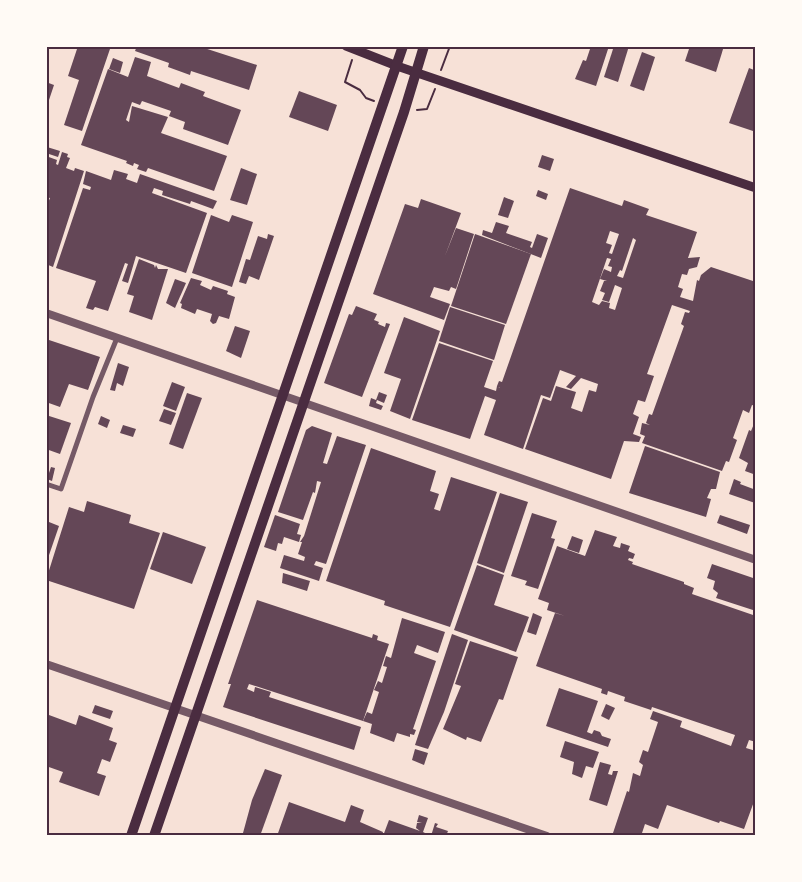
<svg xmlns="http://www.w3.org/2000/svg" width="802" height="882" viewBox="0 0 802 882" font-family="'DM Sans',sans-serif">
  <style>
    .building { fill: #644757; fill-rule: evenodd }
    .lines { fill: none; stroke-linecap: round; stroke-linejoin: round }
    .path { stroke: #4a2c40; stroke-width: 2 }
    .minor { stroke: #755966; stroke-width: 5 }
    .tertiary { stroke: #755966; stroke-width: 8 }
    .secondary { stroke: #4a2c40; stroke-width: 9 }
    .trunk { stroke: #4a2c40; stroke-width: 10 }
    .neatline { fill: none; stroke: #4a2c40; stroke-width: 2 }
  </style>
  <rect width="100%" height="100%" fill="#f7e1d7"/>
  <!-- building -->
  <g class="building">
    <path d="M 78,46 L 111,46 L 82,131 L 64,125 L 79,80 L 68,76 Z"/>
    <path d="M 137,46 L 198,46 L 257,65 L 249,90 L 191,71 L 190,75 L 168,67 L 169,63 L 135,51 Z"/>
    <path d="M 591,46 L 609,46 L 596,86 L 575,79 L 583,60 L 586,61 Z"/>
    <path d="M 614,46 L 629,46 L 618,82 L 604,77 Z"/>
    <path d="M 690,46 L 724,46 L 716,72 L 685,61 Z"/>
    <path d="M 642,52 L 655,57 L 644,91 L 630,86 Z"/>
    <path d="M 135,57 L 151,62 L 147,76 L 179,88 L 181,83 L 205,92 L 203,96 L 241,110 L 228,145 L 183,129 L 185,122 L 169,116 L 171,111 L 142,101 L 140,105 L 132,102 L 126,120 L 129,122 L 132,106 L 168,117 L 161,133 L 227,156 L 214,191 L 148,168 L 146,172 L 137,169 L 139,165 L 134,163 L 133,166 L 126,163 L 127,161 L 81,145 L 108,69 L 128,77 Z"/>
    <path d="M 113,58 L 123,62 L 120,73 L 109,69 Z"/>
    <path d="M 749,68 L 754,70 L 753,73 L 756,74 L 756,132 L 729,123 Z"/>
    <path d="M 46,82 L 54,85 L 47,106 L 46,106 Z"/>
    <path d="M 299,91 L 337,105 L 328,131 L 289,117 Z"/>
    <path d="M 47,147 L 60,151 L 58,157 L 46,153 Z"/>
    <path d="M 62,152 L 68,154 L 67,157 L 70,158 L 66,168 L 74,171 L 75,168 L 84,171 L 53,267 L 46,264 L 46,208 L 50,198 L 46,197 L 46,156 L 57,160 L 56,164 L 58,165 Z"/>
    <path d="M 542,155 L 554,159 L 550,171 L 538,167 Z"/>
    <path d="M 241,168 L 257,174 L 247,205 L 230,200 Z"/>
    <path d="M 114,170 L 128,174 L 126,179 L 137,183 L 140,174 L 217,201 L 213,209 L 191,201 L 190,204 L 162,195 L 163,191 L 154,188 L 152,193 L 207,213 L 186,273 L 136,256 L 128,283 L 122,281 L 128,264 L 125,263 L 108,311 L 95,307 L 93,310 L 86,308 L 96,281 L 56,268 L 83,188 L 90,190 L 91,187 L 83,184 L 86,171 L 111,180 Z"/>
    <path d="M 570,188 L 622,206 L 624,200 L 649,209 L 646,215 L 697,232 L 688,258 L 700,257 L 697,267 L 689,269 L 687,275 L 682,274 L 678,287 L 683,289 L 680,297 L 693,301 L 697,280 L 699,281 L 701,275 L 711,267 L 756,282 L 756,406 L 752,405 L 749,413 L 743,410 L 733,438 L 737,440 L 729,462 L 726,461 L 722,471 L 642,443 L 645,436 L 640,434 L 642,423 L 650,425 L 646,423 L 649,414 L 652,415 L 684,326 L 681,324 L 685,312 L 689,313 L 690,311 L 672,305 L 647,374 L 654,376 L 645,402 L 638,400 L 633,414 L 639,417 L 633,434 L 641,437 L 639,442 L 624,441 L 611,479 L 525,449 L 543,398 L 551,401 L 556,386 L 576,392 L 571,408 L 582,412 L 589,390 L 596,392 L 598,384 L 581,378 L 571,389 L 566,387 L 576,376 L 560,370 L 550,398 L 541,395 L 523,449 L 484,435 L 496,400 L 485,396 L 470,439 L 412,420 L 439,343 L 493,361 L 484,387 L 496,391 L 497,386 L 500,388 L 497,386 L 499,381 L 502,382 ZM 610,231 L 619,234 L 612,254 L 609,253 L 612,245 L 606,243 ZM 633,238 L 636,240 L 623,278 L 617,276 L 620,270 L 622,271 ZM 607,258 L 611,259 L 608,266 L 612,267 L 611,272 L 604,269 L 600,279 L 607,281 L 604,281 L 600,291 L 605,293 L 602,300 L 609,302 L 615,285 L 622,288 L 615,310 L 609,308 L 610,303 L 602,301 L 599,305 L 592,302 Z"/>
    <path d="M 538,190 L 548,194 L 546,200 L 536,196 Z"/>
    <path d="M 504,197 L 514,201 L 508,218 L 498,215 Z"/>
    <path d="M 421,199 L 461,213 L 445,256 L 456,228 L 474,234 L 456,289 L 451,287 L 449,291 L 434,287 L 430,297 L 450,304 L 444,320 L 373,294 L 405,204 L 418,208 Z"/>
    <path d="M 211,215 L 229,222 L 232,215 L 253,222 L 232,287 L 192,273 Z"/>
    <path d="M 496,222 L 509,226 L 506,233 L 532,242 L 530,247 L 532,248 L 537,234 L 548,238 L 541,258 L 482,235 L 483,230 L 492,233 Z"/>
    <path d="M 268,234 L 274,236 L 259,280 L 249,276 L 246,284 L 239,282 L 246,259 L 250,260 L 258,236 L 267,239 Z"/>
    <path d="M 475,234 L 531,254 L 506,324 L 451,306 Z"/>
    <path d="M 139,259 L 154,265 L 155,268 L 156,265 L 158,269 L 168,269 L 152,320 L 129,312 L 134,296 L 127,294 Z"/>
    <path d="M 191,278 L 202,281 L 200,285 L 211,290 L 213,286 L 228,291 L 227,294 L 235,297 L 229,319 L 219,316 L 216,323 L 213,324 L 210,321 L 212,314 L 197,309 L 195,314 L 181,308 L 182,304 L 180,303 Z"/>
    <path d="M 175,279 L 186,283 L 175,308 L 166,303 Z"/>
    <path d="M 356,306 L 377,314 L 374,320 L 379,322 L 378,324 L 385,327 L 386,323 L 390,324 L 362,397 L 324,383 L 349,314 L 352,315 Z"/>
    <path d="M 450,307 L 505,325 L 494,360 L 439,341 Z"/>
    <path d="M 404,317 L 440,331 L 410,419 L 390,411 L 401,379 L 384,373 Z"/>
    <path d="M 235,326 L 250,331 L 241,358 L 226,351 Z"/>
    <path d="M 49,340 L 100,357 L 88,390 L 69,384 L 60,407 L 46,402 L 46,348 Z"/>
    <path d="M 118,363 L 129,367 L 123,386 L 117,383 L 115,391 L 110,390 Z"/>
    <path d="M 172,382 L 185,387 L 176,411 L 163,406 Z"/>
    <path d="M 379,392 L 387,395 L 384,403 L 377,400 L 376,403 L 383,406 L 381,410 L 369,406 L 371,398 L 376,400 Z"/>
    <path d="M 187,393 L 202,398 L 183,449 L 169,444 Z"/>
    <path d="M 164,409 L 176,413 L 171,425 L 159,421 Z"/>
    <path d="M 46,415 L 71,423 L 60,454 L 46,449 Z"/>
    <path d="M 101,416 L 110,420 L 107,428 L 98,424 Z"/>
    <path d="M 756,419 L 756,475 L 745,471 L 748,463 L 739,458 L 749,430 L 751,431 Z"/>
    <path d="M 123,425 L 136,429 L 133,437 L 120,433 Z"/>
    <path d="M 312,426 L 332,433 L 323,463 L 327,464 L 337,436 L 366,445 L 326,564 L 316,561 L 314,565 L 323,568 L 319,581 L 280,568 L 284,555 L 304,561 L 305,557 L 298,554 L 302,542 L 300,542 L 304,536 L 321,482 L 317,481 L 315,493 L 313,492 L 303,520 L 278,512 L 306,430 Z"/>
    <path d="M 645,446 L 720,472 L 716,489 L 711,489 L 707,498 L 711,499 L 706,517 L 629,493 Z"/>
    <path d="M 371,448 L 436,471 L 430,491 L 439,494 L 434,509 L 440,511 L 451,477 L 497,492 L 450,627 L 384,605 L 385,601 L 326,581 Z"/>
    <path d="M 51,467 L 55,468 L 52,481 L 47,479 Z"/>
    <path d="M 734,479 L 741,482 L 740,484 L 756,490 L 755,503 L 729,494 Z"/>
    <path d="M 500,493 L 528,502 L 504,573 L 477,563 Z"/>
    <path d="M 87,501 L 131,515 L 129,523 L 160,533 L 134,609 L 46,580 L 69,507 L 84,512 Z"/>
    <path d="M 532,513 L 557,521 L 551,538 L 555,539 L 538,589 L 525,585 L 527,581 L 511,576 Z"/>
    <path d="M 275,515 L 300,524 L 297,534 L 301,535 L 299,542 L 284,537 L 282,544 L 278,543 L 276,551 L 264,547 Z"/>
    <path d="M 720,515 L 750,525 L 747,534 L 717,523 Z"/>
    <path d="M 49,522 L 59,526 L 47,561 L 46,527 Z"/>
    <path d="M 595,530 L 617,537 L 613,546 L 620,548 L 621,543 L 630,546 L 628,551 L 635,554 L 633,559 L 629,558 L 628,560 L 633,562 L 632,564 L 684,582 L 684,584 L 694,588 L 692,594 L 756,616 L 756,742 L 749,740 L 746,748 L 756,751 L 756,796 L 744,829 L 720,821 L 719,823 L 667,805 L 658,829 L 645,824 L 641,836 L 612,836 L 627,791 L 629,792 L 633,773 L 640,776 L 643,765 L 639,762 L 643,750 L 648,752 L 658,722 L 650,719 L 653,711 L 682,721 L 680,727 L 731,746 L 735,735 L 652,707 L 651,710 L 624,701 L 625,697 L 608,691 L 607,695 L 601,693 L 602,689 L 536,666 L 555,613 L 565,616 L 547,610 L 549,603 L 538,599 L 557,546 L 585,556 Z"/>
    <path d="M 163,532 L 206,547 L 192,584 L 150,569 Z"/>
    <path d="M 572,536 L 583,540 L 579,553 L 567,549 Z"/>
    <path d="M 712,564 L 756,579 L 756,611 L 716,598 L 718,593 L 713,589 L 715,581 L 707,578 Z"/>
    <path d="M 477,565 L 504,575 L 494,605 L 529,617 L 516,652 L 454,630 Z"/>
    <path d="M 283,573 L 310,581 L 307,591 L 282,583 Z"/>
    <path d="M 257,600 L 372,638 L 373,634 L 378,636 L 377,640 L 389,644 L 363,721 L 249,684 L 247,689 L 254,692 L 255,687 L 271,692 L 269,697 L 361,727 L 354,750 L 223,707 L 231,684 L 228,684 Z"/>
    <path d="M 533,613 L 542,617 L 536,635 L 527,632 Z"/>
    <path d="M 402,618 L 445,632 L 438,653 L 417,645 L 414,653 L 436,661 L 413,729 L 416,730 L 414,735 L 410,734 L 410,737 L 397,733 L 394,742 L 370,733 L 372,724 L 363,721 L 367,712 L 372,714 L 379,692 L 374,690 L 378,681 L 382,683 L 387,667 L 383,666 L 386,656 L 391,658 Z"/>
    <path d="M 452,634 L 468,640 L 444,712 L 428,749 L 415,745 Z"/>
    <path d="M 470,641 L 518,657 L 503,700 L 499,699 L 481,742 L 467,737 L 466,740 L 443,729 L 461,686 L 455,684 Z"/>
    <path d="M 559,688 L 598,701 L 587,732 L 592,734 L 594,730 L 600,732 L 602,736 L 611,739 L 608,747 L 546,726 Z"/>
    <path d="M 606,704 L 615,708 L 609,720 L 601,716 Z"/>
    <path d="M 95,705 L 113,711 L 110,719 L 92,713 Z"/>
    <path d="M 49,715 L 76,725 L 79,715 L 113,728 L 109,740 L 117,743 L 110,762 L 102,759 L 97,773 L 106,776 L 99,796 L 59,782 L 63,772 L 46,766 L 46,722 Z"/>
    <path d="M 565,741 L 599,752 L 593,768 L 586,766 L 582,778 L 572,774 L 574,762 L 560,757 Z"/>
    <path d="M 415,749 L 428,753 L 424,765 L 412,760 Z"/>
    <path d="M 600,762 L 611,765 L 608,774 L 612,775 L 613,771 L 618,771 L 607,806 L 589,800 Z"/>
    <path d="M 265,769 L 282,775 L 260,836 L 250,836 L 243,833 L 252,800 Z"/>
    <path d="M 289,802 L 345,822 L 351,805 L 364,810 L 360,822 L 383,832 L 382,836 L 277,836 Z"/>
    <path d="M 419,815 L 428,818 L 423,832 L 425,833 L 424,836 L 383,836 L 389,820 L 420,831 L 416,828 L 417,823 L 422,823 L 417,822 Z"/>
    <path d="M 435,823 L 438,824 L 436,827 L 448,831 L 446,836 L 431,836 Z"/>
  </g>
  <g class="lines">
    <!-- path -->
    <g class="path">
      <path d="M 352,60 L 345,82 L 360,90 L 366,98 L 374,101"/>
      <path d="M 441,70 L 450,46"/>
      <path d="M 417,110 L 427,109 L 435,89"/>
    </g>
    <!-- minor -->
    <path class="minor" d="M 46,484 L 61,489 L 93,397 L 117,338"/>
    <!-- tertiary -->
    <g class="tertiary">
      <path d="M 46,313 L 756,560"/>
      <path d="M 46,664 L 547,836"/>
    </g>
    <!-- secondary -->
    <path class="secondary" d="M 346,46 L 397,66 L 756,188"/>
    <!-- trunk -->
    <g class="trunk">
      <path d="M 131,836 L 403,46"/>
      <path d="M 154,836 L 404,112 L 424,46"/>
    </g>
  </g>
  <!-- border -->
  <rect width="802" height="882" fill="none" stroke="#fffaf5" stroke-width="95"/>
  <rect x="48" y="48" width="706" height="786" class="neatline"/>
</svg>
